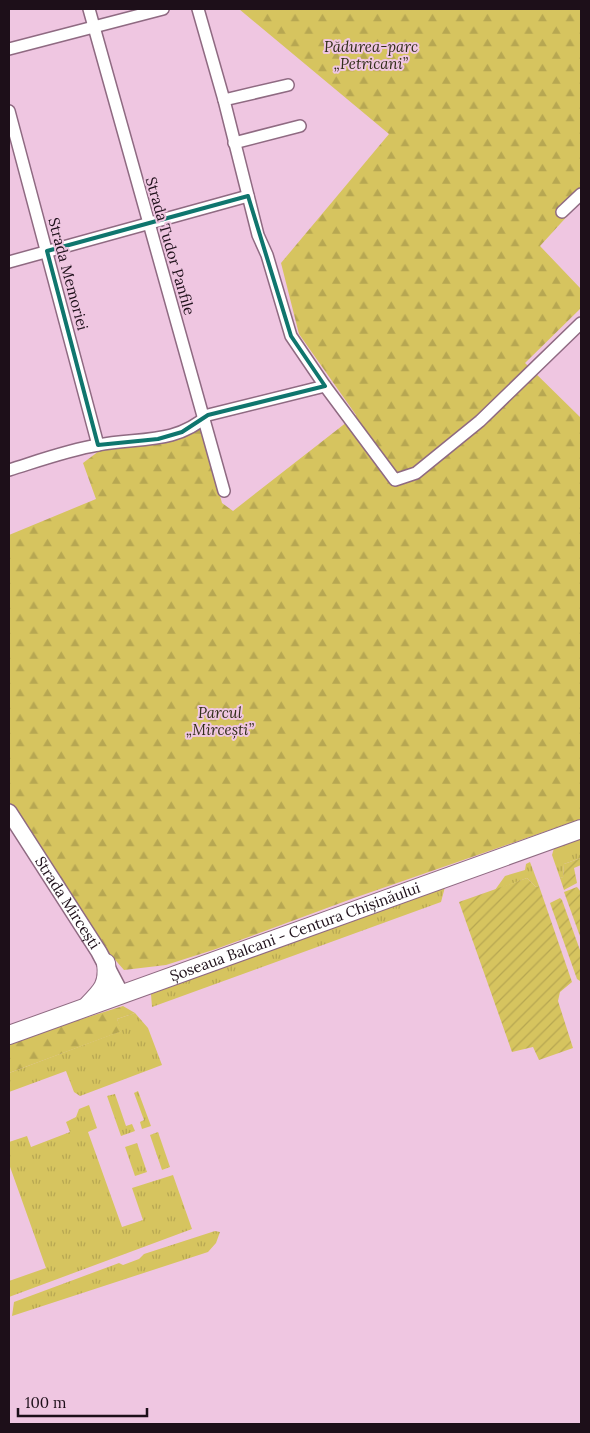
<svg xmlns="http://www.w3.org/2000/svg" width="590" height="1433" viewBox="0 0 590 1433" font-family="Lora,serif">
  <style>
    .grass { fill: url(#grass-tufts) }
    .forest { fill: url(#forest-firs) }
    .garden { fill: url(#garden-furrows) }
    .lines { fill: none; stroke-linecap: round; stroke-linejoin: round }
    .minor-casing { stroke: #8f6a82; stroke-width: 14 }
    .major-casing { stroke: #8f6a82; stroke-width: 18 }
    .highway-casing { stroke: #8f6a82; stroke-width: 20 }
    .minor { stroke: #fff; stroke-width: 11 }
    .major { stroke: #fff; stroke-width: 15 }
    .highway { stroke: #fff; stroke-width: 18 }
    .marked { fill: none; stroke: #0f766e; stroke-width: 4; stroke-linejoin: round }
    .labels { text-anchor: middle; stroke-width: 4; stroke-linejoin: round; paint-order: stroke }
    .park-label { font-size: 15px; font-style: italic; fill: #322e1a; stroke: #efc6e1 }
    .street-label { font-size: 15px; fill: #1d0f19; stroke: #efc6e1 }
  </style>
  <defs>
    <pattern id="grass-tufts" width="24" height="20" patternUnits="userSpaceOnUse" patternTransform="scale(1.25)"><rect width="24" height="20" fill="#d6c45f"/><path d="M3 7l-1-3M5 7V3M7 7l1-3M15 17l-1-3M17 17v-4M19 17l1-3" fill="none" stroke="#b7a752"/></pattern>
    <pattern id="forest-firs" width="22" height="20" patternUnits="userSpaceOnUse" patternTransform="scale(1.25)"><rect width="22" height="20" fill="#d6c45f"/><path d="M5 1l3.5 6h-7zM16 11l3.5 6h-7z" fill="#b7a752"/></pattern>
    <pattern id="garden-furrows" width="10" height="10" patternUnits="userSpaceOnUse" patternTransform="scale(1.25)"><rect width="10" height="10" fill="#d6c45f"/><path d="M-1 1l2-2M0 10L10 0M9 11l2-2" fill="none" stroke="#b7a752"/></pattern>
  </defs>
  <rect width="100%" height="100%" fill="#efc6e1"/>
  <!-- grass -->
  <g class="grass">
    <path d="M 581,838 L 581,858 L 564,864 L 563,877 L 560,878 L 552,855 L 554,848 Z"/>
    <path d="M 530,862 L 539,886 L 536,887 L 527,878 L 495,890 L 505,876 L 525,870 L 526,864 Z"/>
    <path d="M 445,887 L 441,902 L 152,1007 L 151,994 Z"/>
    <path d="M 135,1013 L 148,1028 L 162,1065 L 80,1096 L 74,1092 L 66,1071 L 9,1092 L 9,1073 L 121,1031 L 117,1019 Z"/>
    <path d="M 138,1091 L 151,1126 L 142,1129 L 140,1122 L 144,1120 L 134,1093 Z"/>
    <path d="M 115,1094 L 126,1126 L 132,1124 L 135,1131 L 121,1136 L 107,1096 Z"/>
    <path d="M 89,1105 L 97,1128 L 88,1132 L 122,1227 L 143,1220 L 132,1188 L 173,1175 L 192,1229 L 9,1297 L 9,1281 L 46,1268 L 9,1164 L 9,1142 L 27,1136 L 31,1147 L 70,1132 L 66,1122 L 76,1117 L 79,1109 Z"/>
    <path d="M 158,1132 L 170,1167 L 162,1170 L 150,1135 Z"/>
    <path d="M 137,1143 L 147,1172 L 135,1176 L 125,1147 Z"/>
    <path d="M 215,1231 L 220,1232 L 216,1243 L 208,1252 L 12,1316 L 14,1302 L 119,1263 L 123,1265 L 139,1259 L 144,1254 Z"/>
  </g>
  <!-- forest -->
  <g class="forest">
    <path d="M 239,9 L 581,9 L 581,201 L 540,246 L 581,289 L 581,308 L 525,363 L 581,418 L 581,819 L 354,898 L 216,949 L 166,965 L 124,970 L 97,939 L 9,805 L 9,535 L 96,499 L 83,463 L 103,448 L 122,448 L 143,443 L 200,426 L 222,503 L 233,511 L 356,415 L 299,334 L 281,263 L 389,134 Z"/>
    <path d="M 123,1006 L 135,1013 L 117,1019 L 122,1031 L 9,1073 L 9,1045 L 66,1024 Z"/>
  </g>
  <!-- garden -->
  <g class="garden">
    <path d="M 581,858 L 581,865 L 574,868 L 577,883 L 564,890 L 560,878 L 563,877 L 564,864 Z"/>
    <path d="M 527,878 L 536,887 L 539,886 L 572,982 L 560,992 L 558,1001 L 573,1048 L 539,1060 L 533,1047 L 512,1052 L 459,902 Z"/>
    <path d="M 577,887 L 581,892 L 581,939 L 564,892 Z"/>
    <path d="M 560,898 L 562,900 L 581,953 L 581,980 L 580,981 L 577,979 L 550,903 Z"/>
  </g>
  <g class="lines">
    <!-- minor casing -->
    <g class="minor-casing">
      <g id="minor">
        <path d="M 89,9 L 224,491"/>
        <path d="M 198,9 L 224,100 L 258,235 L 267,255 L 291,336 L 325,386 L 395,480 L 416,473 L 480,421 L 581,323"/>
        <path d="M 9,49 L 163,9"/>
        <path d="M 224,100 L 288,85"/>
        <path d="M 9,111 L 98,445"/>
        <path d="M 234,143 L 300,126"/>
        <path d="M 562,212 L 581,194"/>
        <path d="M 9,262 L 248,196"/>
        <path d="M 9,470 C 38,461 68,450 98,445 C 138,437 175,445 208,415 L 325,386"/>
      </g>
    </g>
    <!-- major casing -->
    <g class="major-casing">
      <g id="major">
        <path id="s1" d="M 9,812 L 99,952 L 121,994"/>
      </g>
    </g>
    <!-- highway casing -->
    <g class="highway-casing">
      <g id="highway">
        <path d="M 88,1005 C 102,991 109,984 106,963"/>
        <path id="s2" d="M 9,1035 L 581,829"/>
      </g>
    </g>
    <!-- minor -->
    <use href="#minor" class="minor"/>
    <!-- major -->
    <use href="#major" class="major"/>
    <!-- highway -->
    <use href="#highway" class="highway"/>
  </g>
  <!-- marked area -->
  <path class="marked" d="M 248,196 L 291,336 L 325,386 L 208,415 L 182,432 L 158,439 L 98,445 L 47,251 Z"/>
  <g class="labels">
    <!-- park labels -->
    <g class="park-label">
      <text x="371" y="52">Pădurea-parc<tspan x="371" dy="17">„Petricani”</tspan></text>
      <text x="220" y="718">Parcul<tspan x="220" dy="17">„Mircești”</tspan></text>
    </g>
    <!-- street labels -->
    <g class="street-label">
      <text transform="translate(170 246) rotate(74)" y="5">Strada Tudor Panfile</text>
      <text transform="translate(68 274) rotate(75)" y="5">Strada Memoriei</text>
      <text dy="5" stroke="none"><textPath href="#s1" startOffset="108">Strada Mircești</textPath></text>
      <text dy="5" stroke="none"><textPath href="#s2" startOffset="304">Șoseaua Balcani - Centura Chișinăului</textPath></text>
    </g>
  </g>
  <!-- border -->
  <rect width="590" height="1433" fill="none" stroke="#1d0f19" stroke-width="20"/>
  <!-- scale -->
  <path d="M18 1408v8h129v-8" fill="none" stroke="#1d0f19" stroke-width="2.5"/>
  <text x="25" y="1408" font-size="15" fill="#1d0f19" stroke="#efc6e1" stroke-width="4" paint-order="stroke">100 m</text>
</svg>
